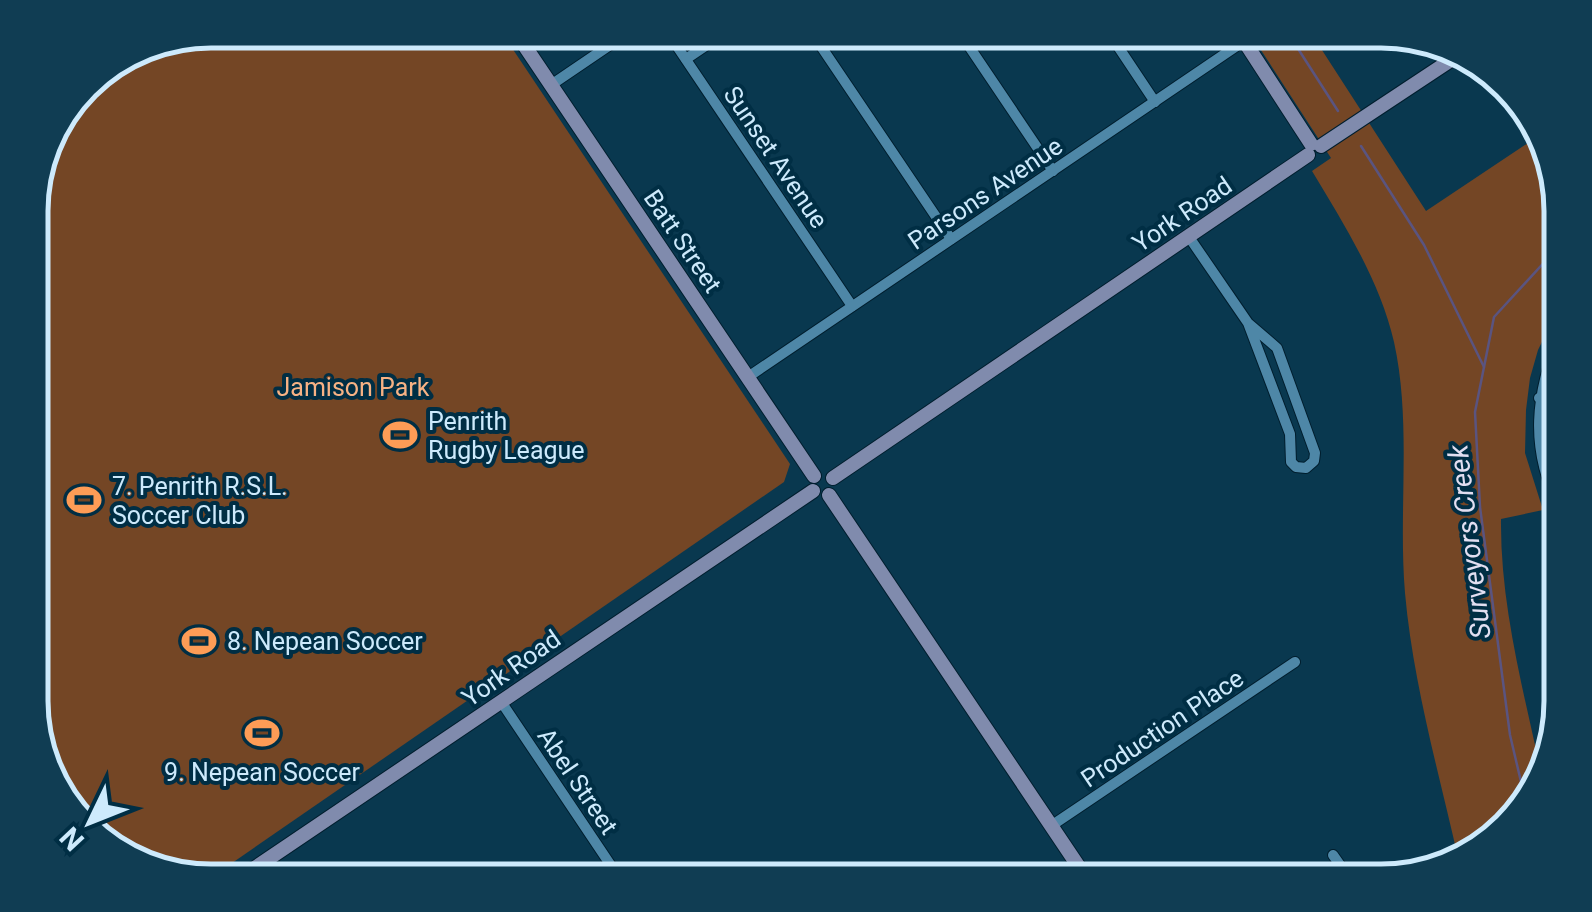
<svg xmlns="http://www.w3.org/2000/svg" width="1592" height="912" viewBox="0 0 1592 912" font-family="Roboto,sans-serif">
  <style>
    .green { fill: #744625 }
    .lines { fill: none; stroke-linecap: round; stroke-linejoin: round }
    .stream { stroke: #5a5480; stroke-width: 2.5 }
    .street-casing { stroke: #001e2e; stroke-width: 12 }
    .secondary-casing { stroke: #001e2e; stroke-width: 16 }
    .street { stroke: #4e87a7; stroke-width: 10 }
    .secondary { stroke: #808bad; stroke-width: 14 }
    .labels { text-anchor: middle; stroke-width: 8; stroke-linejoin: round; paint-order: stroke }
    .street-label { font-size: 25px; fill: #cdeafc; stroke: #002e44 }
    .park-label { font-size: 25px; fill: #f7b284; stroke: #002e44 }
    .poi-label { font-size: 25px; fill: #cdeafc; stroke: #002e44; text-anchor: start }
    .water-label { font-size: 28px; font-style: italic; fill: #e2dff1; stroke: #002e44 }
    .rim { fill: none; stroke: #cdeafc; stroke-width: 5 }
  </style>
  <rect width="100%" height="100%" fill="#09384f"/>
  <!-- green -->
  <g class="green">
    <path d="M 211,30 L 500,30 L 790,464 L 784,482 L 206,881 L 121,858 L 61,802 L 32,725 L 31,188 L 91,75 Z"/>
    <path d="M 1248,30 L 1309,30 L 1426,211 L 1540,135 L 1562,198 L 1562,301 L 1538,350 L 1530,378 L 1526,410 L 1525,453 L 1543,510 L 1501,519 C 1500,606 1524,692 1542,777 L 1538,791 L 1472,857 L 1459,862 C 1439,773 1413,683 1405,593 C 1398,510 1412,424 1394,342 C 1380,281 1344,224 1312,171 L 1331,158 Z"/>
  </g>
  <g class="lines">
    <!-- stream -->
    <g class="stream">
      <path d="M 1286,30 L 1338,111"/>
      <path d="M 1361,146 L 1424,245 L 1484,367"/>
      <path d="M 1526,803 L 1510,735 L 1480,507 L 1475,412 L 1494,317 L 1562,243"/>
    </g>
    <!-- street casing -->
    <g class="street-casing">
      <g id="street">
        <path d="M 666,30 L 852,306"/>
        <path d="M 810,30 L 951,239"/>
        <path d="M 958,30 L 1053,171"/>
        <path d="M 1107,30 L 1155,102"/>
        <path d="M 686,59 L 729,30"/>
        <path d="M 551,85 L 632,30"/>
        <path d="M 1189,237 L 1248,323 L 1290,434 L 1291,462 L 1296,467 L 1306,468 L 1314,461 L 1315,453 L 1277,348 L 1248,323"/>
        <path d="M 1562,330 C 1535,392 1528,450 1562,512"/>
        <path d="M 748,377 L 1244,41"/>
        <path d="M 1539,398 L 1562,401"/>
        <path d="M 502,703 L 622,882"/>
        <path d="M 1550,752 L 1548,738 L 1557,728"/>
        <path d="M 1051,826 L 1295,662"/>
        <path d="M 1333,855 L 1352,882"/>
      </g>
    </g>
    <!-- secondary casing -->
    <g class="secondary-casing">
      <g id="secondary">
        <path d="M 514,30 L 814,476"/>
        <path d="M 1237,30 L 1311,144"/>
        <path d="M 1321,146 L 1463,52"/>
        <path d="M 833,478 L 1308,155"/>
        <path d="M 829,495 L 1089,882"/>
        <path d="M 234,882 L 813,491"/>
      </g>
    </g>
    <!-- street -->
    <use href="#street" class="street"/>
    <!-- secondary -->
    <use href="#secondary" class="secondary"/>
  </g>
  <!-- icons -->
  <defs>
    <g id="stadium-bare" transform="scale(2.7)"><path d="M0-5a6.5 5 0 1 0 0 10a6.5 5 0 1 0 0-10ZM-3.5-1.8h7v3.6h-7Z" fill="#fd9c56" stroke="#002e44" stroke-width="2.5" paint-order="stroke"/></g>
  </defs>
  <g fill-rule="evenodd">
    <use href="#stadium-bare" x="400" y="435"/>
    <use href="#stadium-bare" x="84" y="500"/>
    <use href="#stadium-bare" x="199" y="641"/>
    <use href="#stadium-bare" x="262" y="733"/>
  </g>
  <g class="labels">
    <!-- street labels -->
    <g class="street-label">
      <text transform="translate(776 157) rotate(56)" y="9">Sunset Avenue</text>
      <text transform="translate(985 193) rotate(-34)" y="9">Parsons Avenue</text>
      <text transform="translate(1182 214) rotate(-34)" y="9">York Road</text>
      <text transform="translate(683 241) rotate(56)" y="9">Batt Street</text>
      <text transform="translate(511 668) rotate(-35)" y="9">York Road</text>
      <text transform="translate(1162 728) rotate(-34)" y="9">Production Place</text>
      <text transform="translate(578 781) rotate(56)" y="9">Abel Street</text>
    </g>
    <!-- park labels -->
    <g class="park-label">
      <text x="353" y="396">Jamison Park</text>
    </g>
    <!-- poi labels -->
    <g class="poi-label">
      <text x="428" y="430">Penrith<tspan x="428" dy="29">Rugby League</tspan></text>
      <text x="112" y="495">7. Penrith R.S.L.<tspan x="112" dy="29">Soccer Club</tspan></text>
      <text x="227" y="650">8. Nepean Soccer</text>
      <text x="262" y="781" text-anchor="middle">9. Nepean Soccer</text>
    </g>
    <!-- water labels -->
    <g class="water-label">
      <text transform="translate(1469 542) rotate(-97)" y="10">Surveyors Creek</text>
    </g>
  </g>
  <!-- crop -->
  <path d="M0 0H1592V912H0ZM211 48H1381A163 163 0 0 1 1544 211V701A163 163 0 0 1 1381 864H211A163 163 0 0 1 48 701V211A163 163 0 0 1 211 48Z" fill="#103d53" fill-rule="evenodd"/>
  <path class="rim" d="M211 48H1381A163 163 0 0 1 1544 211V701A163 163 0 0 1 1381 864H211A163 163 0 0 1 48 701V211A163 163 0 0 1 211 48Z"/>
  <!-- north arrow -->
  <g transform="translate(90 822) rotate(227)" stroke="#002e44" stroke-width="8" paint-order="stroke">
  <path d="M0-8L18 38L0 25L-18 38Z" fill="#cdeafc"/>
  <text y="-15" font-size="28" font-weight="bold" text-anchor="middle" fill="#cdeafc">N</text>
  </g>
</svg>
